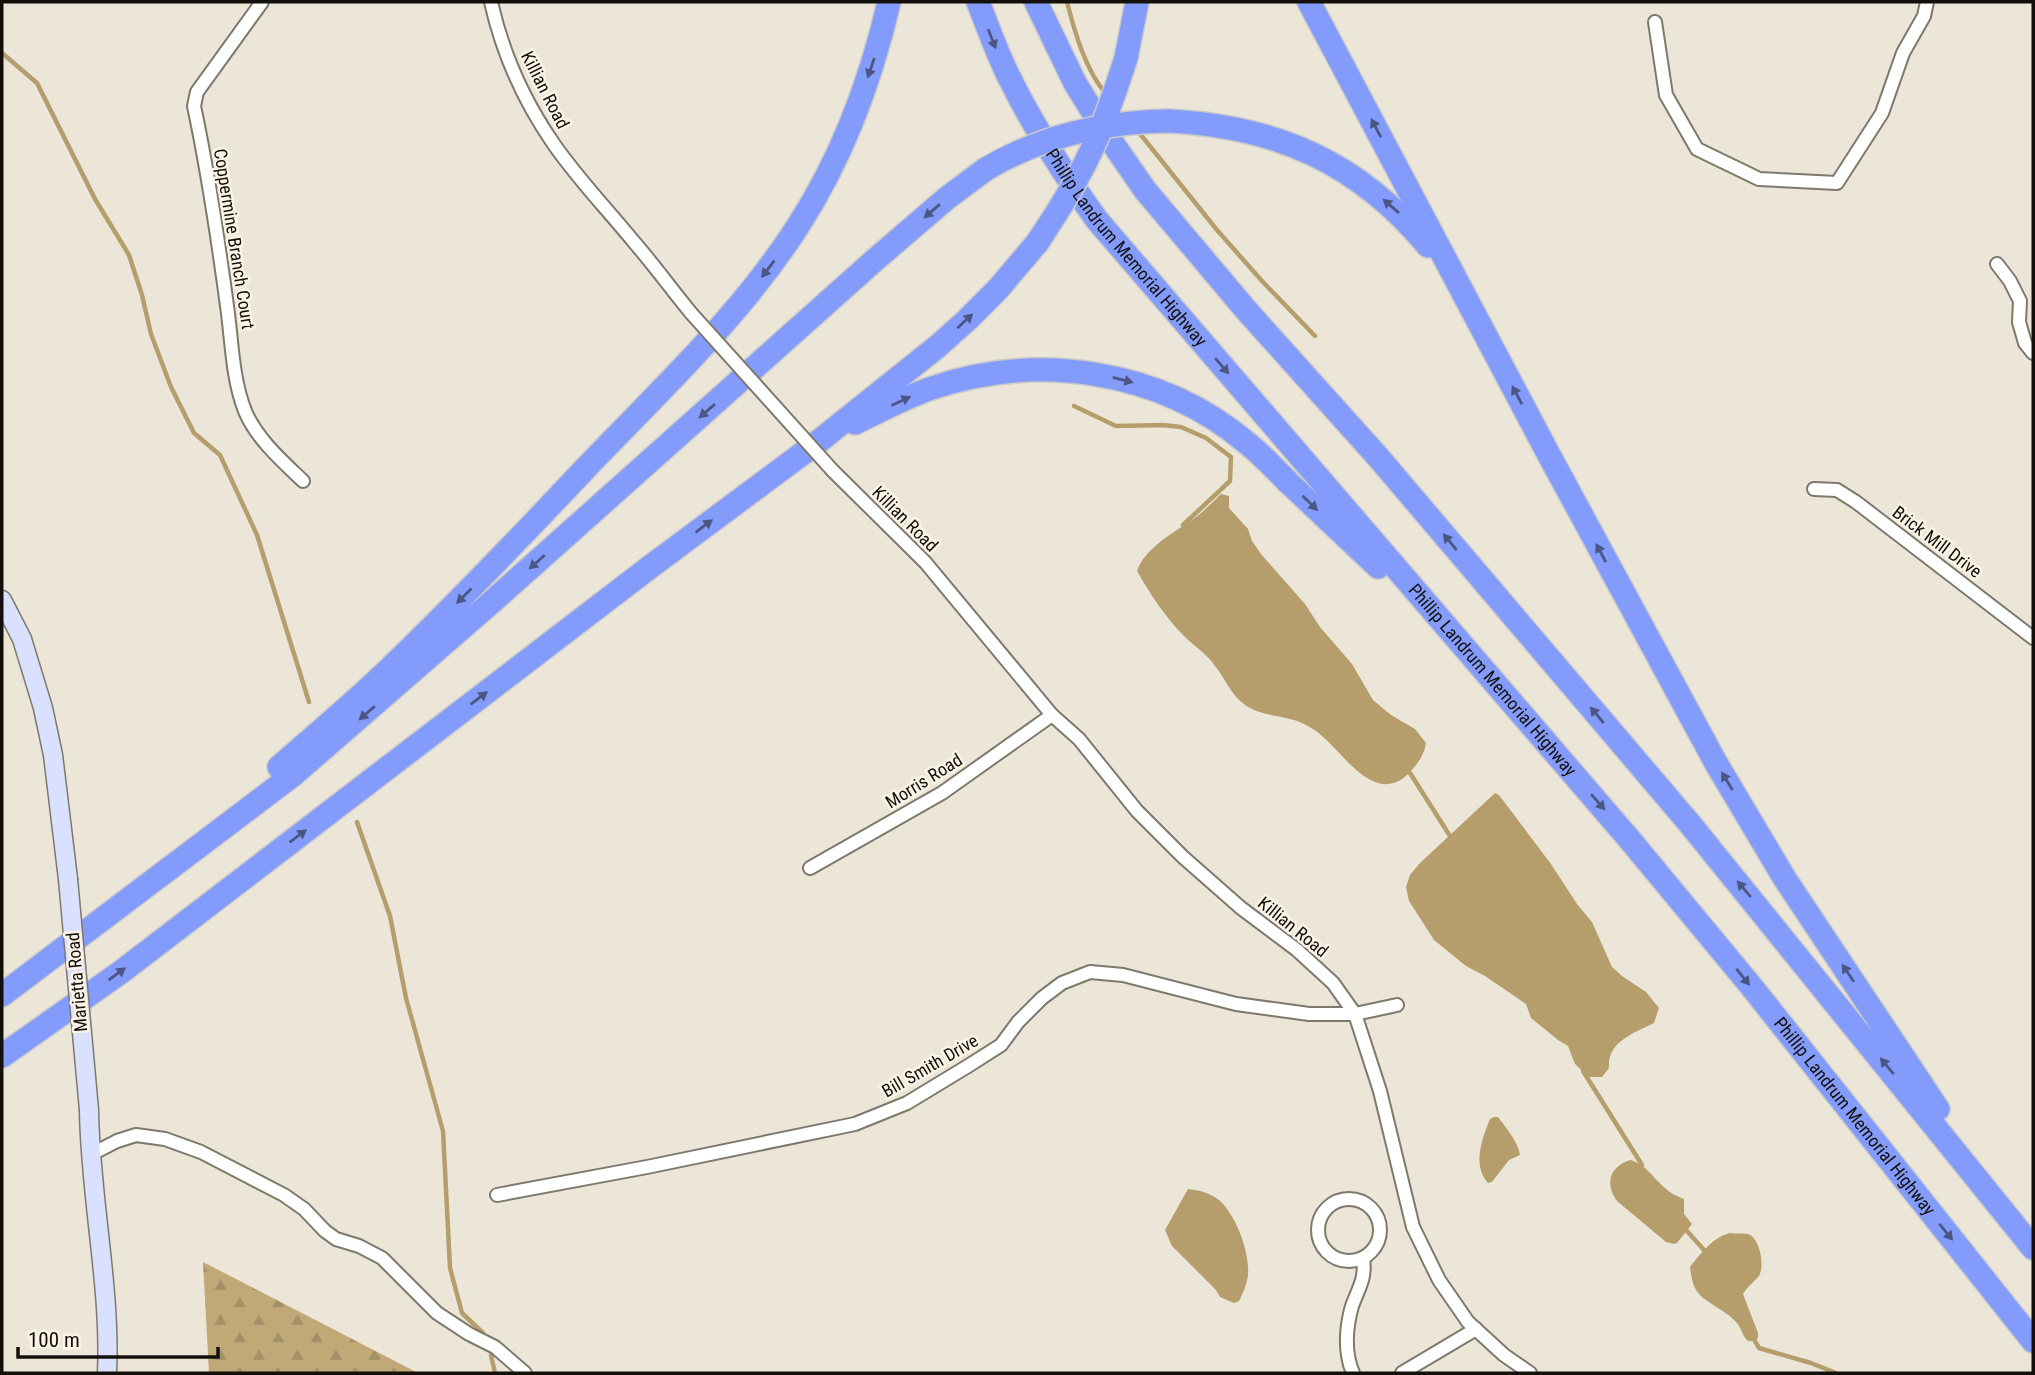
<svg xmlns="http://www.w3.org/2000/svg" width="2035" height="1375" viewBox="0 0 2035 1375" font-family="'Roboto Condensed',sans-serif">
  <style>
    .forest { fill: url(#forest-firs) }
    .water { fill: #b59e6c }
    .lines { fill: none; stroke-linecap: round; stroke-linejoin: round }
    .stream { stroke: #b59e6c; stroke-width: 4.5 }
    .street-casing { stroke: #7e796d; stroke-width: 16 }
    .secondary-casing { stroke: #7e796d; stroke-width: 21 }
    .highway-casing { stroke: #cbcaca; stroke-width: 26 }
    .street { stroke: #fff; stroke-width: 12 }
    .secondary { stroke: #dae1fe; stroke-width: 18 }
    .highway { stroke: #839cfc; stroke-width: 23 }
    .street-bridge-casing { stroke: #7e796d; stroke-width: 16; stroke-linecap: butt }
    .secondary-bridge-casing { stroke: #7e796d; stroke-width: 21; stroke-linecap: butt }
    .highway-bridge-casing { stroke: #cbcaca; stroke-width: 26; stroke-linecap: butt }
    .street-bridge { stroke: #fff; stroke-width: 12 }
    .secondary-bridge { stroke: #dae1fe; stroke-width: 18 }
    .highway-bridge { stroke: #839cfc; stroke-width: 23 }
    .oneway { fill: #4b5684 }
    .labels { text-anchor: middle; stroke-width: 5; stroke-linejoin: round; paint-order: stroke }
    .street-label { font-size: 18px; fill: #13100c; stroke: #faf3e6 }
  </style>
  <defs>
    <pattern id="forest-firs" width="22" height="20" patternUnits="userSpaceOnUse" patternTransform="scale(1.75)"><rect width="22" height="20" fill="#c0a977"/><path d="M5 1l3.5 6h-7zM16 11l3.5 6h-7z" fill="#a49066"/></pattern>
  </defs>
  <rect width="100%" height="100%" fill="#ece6d9"/>
  <!-- forest -->
  <path class="forest" d="M 203,1262 L 418,1373 L 209,1373 Z"/>
  <!-- water -->
  <g class="water">
    <path d="M 1221,494 L 1229,496 L 1229,508 L 1248,529 L 1252,541 L 1261,554 L 1305,604 L 1320,627 L 1352,664 L 1373,700 L 1391,715 L 1415,729 L 1426,743 C 1424,756 1417,765 1408,774 C 1375,806 1344,754 1322,736 C 1317,731 1310,727 1304,724 C 1286,715 1260,717 1244,704 C 1231,695 1225,678 1215,666 C 1207,654 1194,646 1184,636 C 1166,618 1150,594 1137,571 C 1145,548 1173,533 1192,520 C 1203,512 1212,503 1221,494 Z"/>
    <path d="M 1495,793 L 1499,795 L 1551,864 L 1577,904 L 1592,922 L 1612,967 L 1622,976 L 1646,992 L 1659,1008 L 1654,1023 C 1635,1033 1607,1041 1609,1068 L 1602,1077 L 1589,1077 L 1575,1064 L 1568,1046 L 1558,1040 L 1531,1018 L 1526,1004 L 1485,976 L 1466,966 L 1434,940 L 1409,901 L 1406,887 L 1410,875 L 1419,864 Z"/>
    <path d="M 1494,1117 L 1498,1117 C 1506,1128 1518,1141 1520,1155 L 1509,1160 L 1492,1182 L 1488,1183 C 1472,1165 1482,1139 1490,1119 Z"/>
    <path d="M 1630,1160 C 1646,1164 1653,1178 1665,1188 C 1671,1194 1677,1196 1684,1199 L 1684,1214 L 1692,1224 L 1677,1243 L 1674,1244 L 1666,1242 L 1617,1201 C 1605,1184 1609,1167 1630,1160 Z"/>
    <path d="M 1188,1189 C 1199,1190 1210,1193 1219,1200 C 1236,1215 1250,1252 1248,1275 C 1247,1284 1243,1293 1239,1301 L 1234,1303 L 1220,1297 L 1216,1290 L 1172,1246 L 1165,1230 Z"/>
    <path d="M 1730,1233 C 1735,1234 1743,1233 1748,1234 C 1760,1238 1765,1266 1759,1276 C 1754,1282 1747,1287 1743,1294 L 1758,1333 L 1758,1338 C 1743,1349 1744,1329 1736,1322 C 1726,1310 1703,1302 1696,1290 C 1692,1283 1691,1274 1690,1267 C 1700,1254 1713,1237 1730,1233 Z"/>
  </g>
  <g class="lines">
    <!-- stream -->
    <g class="stream">
      <path d="M 1067,2 C 1075,33 1085,69 1106,94"/>
      <path d="M 2,53 L 37,83 L 95,199 L 129,255 L 142,295 L 151,334 L 171,387 L 194,433 L 220,455 L 257,535 L 309,702"/>
      <path d="M 1137,130 L 1217,230 L 1262,281 L 1315,336"/>
      <path d="M 1074,406 L 1116,426 L 1163,425 L 1181,427 L 1206,438 L 1231,457 L 1230,481 L 1183,525"/>
      <path d="M 1410,773 L 1450,836"/>
      <path d="M 357,822 L 390,916 L 406,998 L 443,1131 L 450,1268 L 462,1313 L 483,1333"/>
      <path d="M 1583,1071 L 1642,1165"/>
      <path d="M 1687,1231 L 1704,1250"/>
      <path d="M 1755,1341 L 1759,1348 L 1811,1363 L 1836,1373"/>
      <path d="M 491,1355 L 495,1373"/>
    </g>
    <!-- street casing -->
    <g class="street-casing">
      <g id="street">
        <path d="M 262,2 L 197,92 L 194,106 C 208,172 218,239 227,306 C 232,341 232,378 245,411 C 256,438 282,461 303,481"/>
        <path d="M 491,2 C 502,51 524,101 553,143 C 577,178 607,209 634,242 C 654,265 672,290 691,313"/>
        <path d="M 1655,22 L 1666,95 L 1697,149 L 1759,179 L 1837,183 L 1882,113 L 1903,53 L 1924,16 L 1927,2"/>
        <path d="M 1997,264 L 2010,281 L 2020,301 L 2019,322 L 2025,343 L 2033,353"/>
        <path d="M 833,471 L 925,562 L 1052,715 L 1079,739 L 1137,811 L 1183,857 L 1241,908 L 1297,950 L 1333,983 L 1355,1014 L 1380,1091 L 1413,1227 L 1439,1280 L 1468,1322 L 1504,1355 L 1530,1373"/>
        <path d="M 1814,489 L 1837,490 L 1856,502 L 2033,638"/>
        <path d="M 810,868 L 942,793 L 1052,715"/>
        <path d="M 90,1155 L 117,1141 L 136,1135 L 165,1139 L 201,1152 L 284,1195 L 304,1209 L 325,1231 L 336,1239 L 359,1246 L 382,1258 L 437,1313 L 469,1334 L 495,1347 L 525,1373"/>
        <path d="M 497,1195 L 647,1167 L 855,1124 L 907,1103 L 968,1066 L 1001,1045 L 1018,1022 L 1042,998 L 1062,983 L 1090,972 L 1123,975 L 1236,1004 L 1309,1014 L 1355,1014 L 1397,1005"/>
        <circle cx="1349" cy="1230" r="31"/>
        <path d="M 1353,1373 C 1344,1353 1346,1327 1352,1306 C 1359,1287 1366,1279 1363,1258"/>
        <path d="M 1402,1373 L 1476,1329"/>
      </g>
    </g>
    <!-- secondary casing -->
    <g class="secondary-casing">
      <g id="secondary">
        <path d="M 2,600 L 22,639 L 43,708 L 53,755 L 68,879"/>
        <path d="M 89,1110 C 90,1197 111,1287 107,1373"/>
      </g>
    </g>
    <!-- highway casing -->
    <g class="highway-casing">
      <g id="highway">
        <path id="s1" d="M 978,2 C 988,27 997,53 1009,77 C 1034,128 1064,174 1097,220 L 1630,840 L 1751,986 L 2033,1341"/>
        <path d="M 1036,2 L 1075,83 L 1107,135 L 1145,190 L 1247,311 L 1378,457 L 1690,824 L 2033,1248"/>
        <path d="M 1309,2 L 1549,455 L 1716,763 L 1785,879 L 1938,1109"/>
        <path d="M 1126,58 L 1137,2"/>
        <path d="M 1167,121 C 1276,126 1358,162 1428,246"/>
        <path d="M 855,423 C 880,411 906,397 932,388 C 1038,352 1161,370 1247,443 C 1262,455 1275,469 1289,483 C 1319,511 1348,539 1378,567"/>
        <path d="M 279,767 C 314,737 349,707 382,676 C 451,610 517,541 582,472 C 657,393 739,318 798,226 C 842,158 871,80 889,2"/>
        <path d="M 2,995 L 293,775 L 494,600 L 876,259 L 947,198 L 986,169"/>
        <path d="M 2,1056 L 121,972 L 650,567 L 818,442 L 938,346 L 966,321 L 998,289 L 1037,243"/>
      </g>
    </g>
    <!-- street -->
    <use href="#street" class="street"/>
    <!-- secondary -->
    <use href="#secondary" class="secondary"/>
    <!-- highway -->
    <use href="#highway" class="highway"/>
    <!-- street-bridge casing -->
    <g class="street-bridge-casing">
      <path id="street-bridge" d="M 691,313 L 833,471"/>
    </g>
    <!-- secondary-bridge casing -->
    <g class="secondary-bridge-casing">
      <path id="secondary-bridge" d="M 68,879 L 89,1110"/>
    </g>
    <!-- highway-bridge casing -->
    <g class="highway-bridge-casing">
      <g id="highway-bridge">
        <path d="M 986,169 C 1042,136 1102,122 1167,121"/>
        <path d="M 1037,243 C 1059,210 1080,177 1096,140 C 1108,114 1117,86 1126,58"/>
      </g>
    </g>
    <!-- street-bridge -->
    <use href="#street-bridge" class="street-bridge"/>
    <!-- secondary-bridge -->
    <use href="#secondary-bridge" class="secondary-bridge"/>
    <!-- highway-bridge -->
    <use href="#highway-bridge" class="highway-bridge"/>
  </g>
  <!-- one-way arrows -->
  <defs><path id="oneway-solid" d="M-6-.8H1V-3.2L6.5 0L1 3.2V.8H-6Z" transform="scale(1.75)"/></defs>
  <g class="oneway">
    <use href="#oneway-solid" transform="translate(992 39) rotate(69)"/>
    <use href="#oneway-solid" transform="translate(871 68) rotate(109)"/>
    <use href="#oneway-solid" transform="translate(1376 128) rotate(-118)"/>
    <use href="#oneway-solid" transform="translate(1391 206) rotate(-139)"/>
    <use href="#oneway-solid" transform="translate(932 211) rotate(139)"/>
    <use href="#oneway-solid" transform="translate(768 269) rotate(127)"/>
    <use href="#oneway-solid" transform="translate(965 321) rotate(-43)"/>
    <use href="#oneway-solid" transform="translate(1222 366) rotate(49)"/>
    <use href="#oneway-solid" transform="translate(1123 380) rotate(14)"/>
    <use href="#oneway-solid" transform="translate(1517 395) rotate(-118)"/>
    <use href="#oneway-solid" transform="translate(901 401) rotate(-25)"/>
    <use href="#oneway-solid" transform="translate(707 411) rotate(139)"/>
    <use href="#oneway-solid" transform="translate(1310 503) rotate(44)"/>
    <use href="#oneway-solid" transform="translate(704 526) rotate(-37)"/>
    <use href="#oneway-solid" transform="translate(1450 542) rotate(-130)"/>
    <use href="#oneway-solid" transform="translate(1601 553) rotate(-118)"/>
    <use href="#oneway-solid" transform="translate(537 562) rotate(138)"/>
    <use href="#oneway-solid" transform="translate(464 596) rotate(135)"/>
    <use href="#oneway-solid" transform="translate(479 698) rotate(-37)"/>
    <use href="#oneway-solid" transform="translate(367 713) rotate(139)"/>
    <use href="#oneway-solid" transform="translate(1597 715) rotate(-130)"/>
    <use href="#oneway-solid" transform="translate(1727 781) rotate(-121)"/>
    <use href="#oneway-solid" transform="translate(1598 802) rotate(49)"/>
    <use href="#oneway-solid" transform="translate(298 836) rotate(-37)"/>
    <use href="#oneway-solid" transform="translate(1744 889) rotate(-130)"/>
    <use href="#oneway-solid" transform="translate(1848 973) rotate(-124)"/>
    <use href="#oneway-solid" transform="translate(117 974) rotate(-36)"/>
    <use href="#oneway-solid" transform="translate(1743 977) rotate(51)"/>
    <use href="#oneway-solid" transform="translate(1887 1066) rotate(-129)"/>
    <use href="#oneway-solid" transform="translate(1946 1232) rotate(51)"/>
  </g>
  <g class="labels">
    <!-- street labels -->
    <g class="street-label">
      <text transform="translate(545 90) rotate(63)" y="6">Killian Road</text>
      <text transform="translate(234 239) rotate(81)" y="6">Coppermine Branch Court</text>
      <text dy="6" stroke="none"><textPath href="#s1" startOffset="289">Phillip Landrum Memorial Highway</textPath></text>
      <text transform="translate(905 519) rotate(45)" y="6">Killian Road</text>
      <text transform="translate(1937 542) rotate(37)" y="6">Brick Mill Drive</text>
      <text dy="6" stroke="none"><textPath href="#s1" startOffset="856">Phillip Landrum Memorial Highway</textPath></text>
      <text transform="translate(924 781) rotate(-32)" y="6">Morris Road</text>
      <text transform="translate(1293 927) rotate(39)" y="6">Killian Road</text>
      <text transform="translate(77 982) rotate(-95)" y="6">Marietta Road</text>
      <text transform="translate(930 1066) rotate(-30)" y="6">Bill Smith Drive</text>
      <text dy="6" stroke="none"><textPath href="#s1" startOffset="1423">Phillip Landrum Memorial Highway</textPath></text>
    </g>
  </g>
  <!-- border -->
  <rect width="2035" height="1375" fill="none" stroke="#13100c" stroke-width="7"/>
  <!-- scale -->
  <path d="M18 1347v10h200v-10" fill="none" stroke="#13100c" stroke-width="3.5"/>
  <text x="28" y="1347" font-size="21" fill="#13100c" stroke="#faf3e6" stroke-width="5" paint-order="stroke">100 m</text>
</svg>
